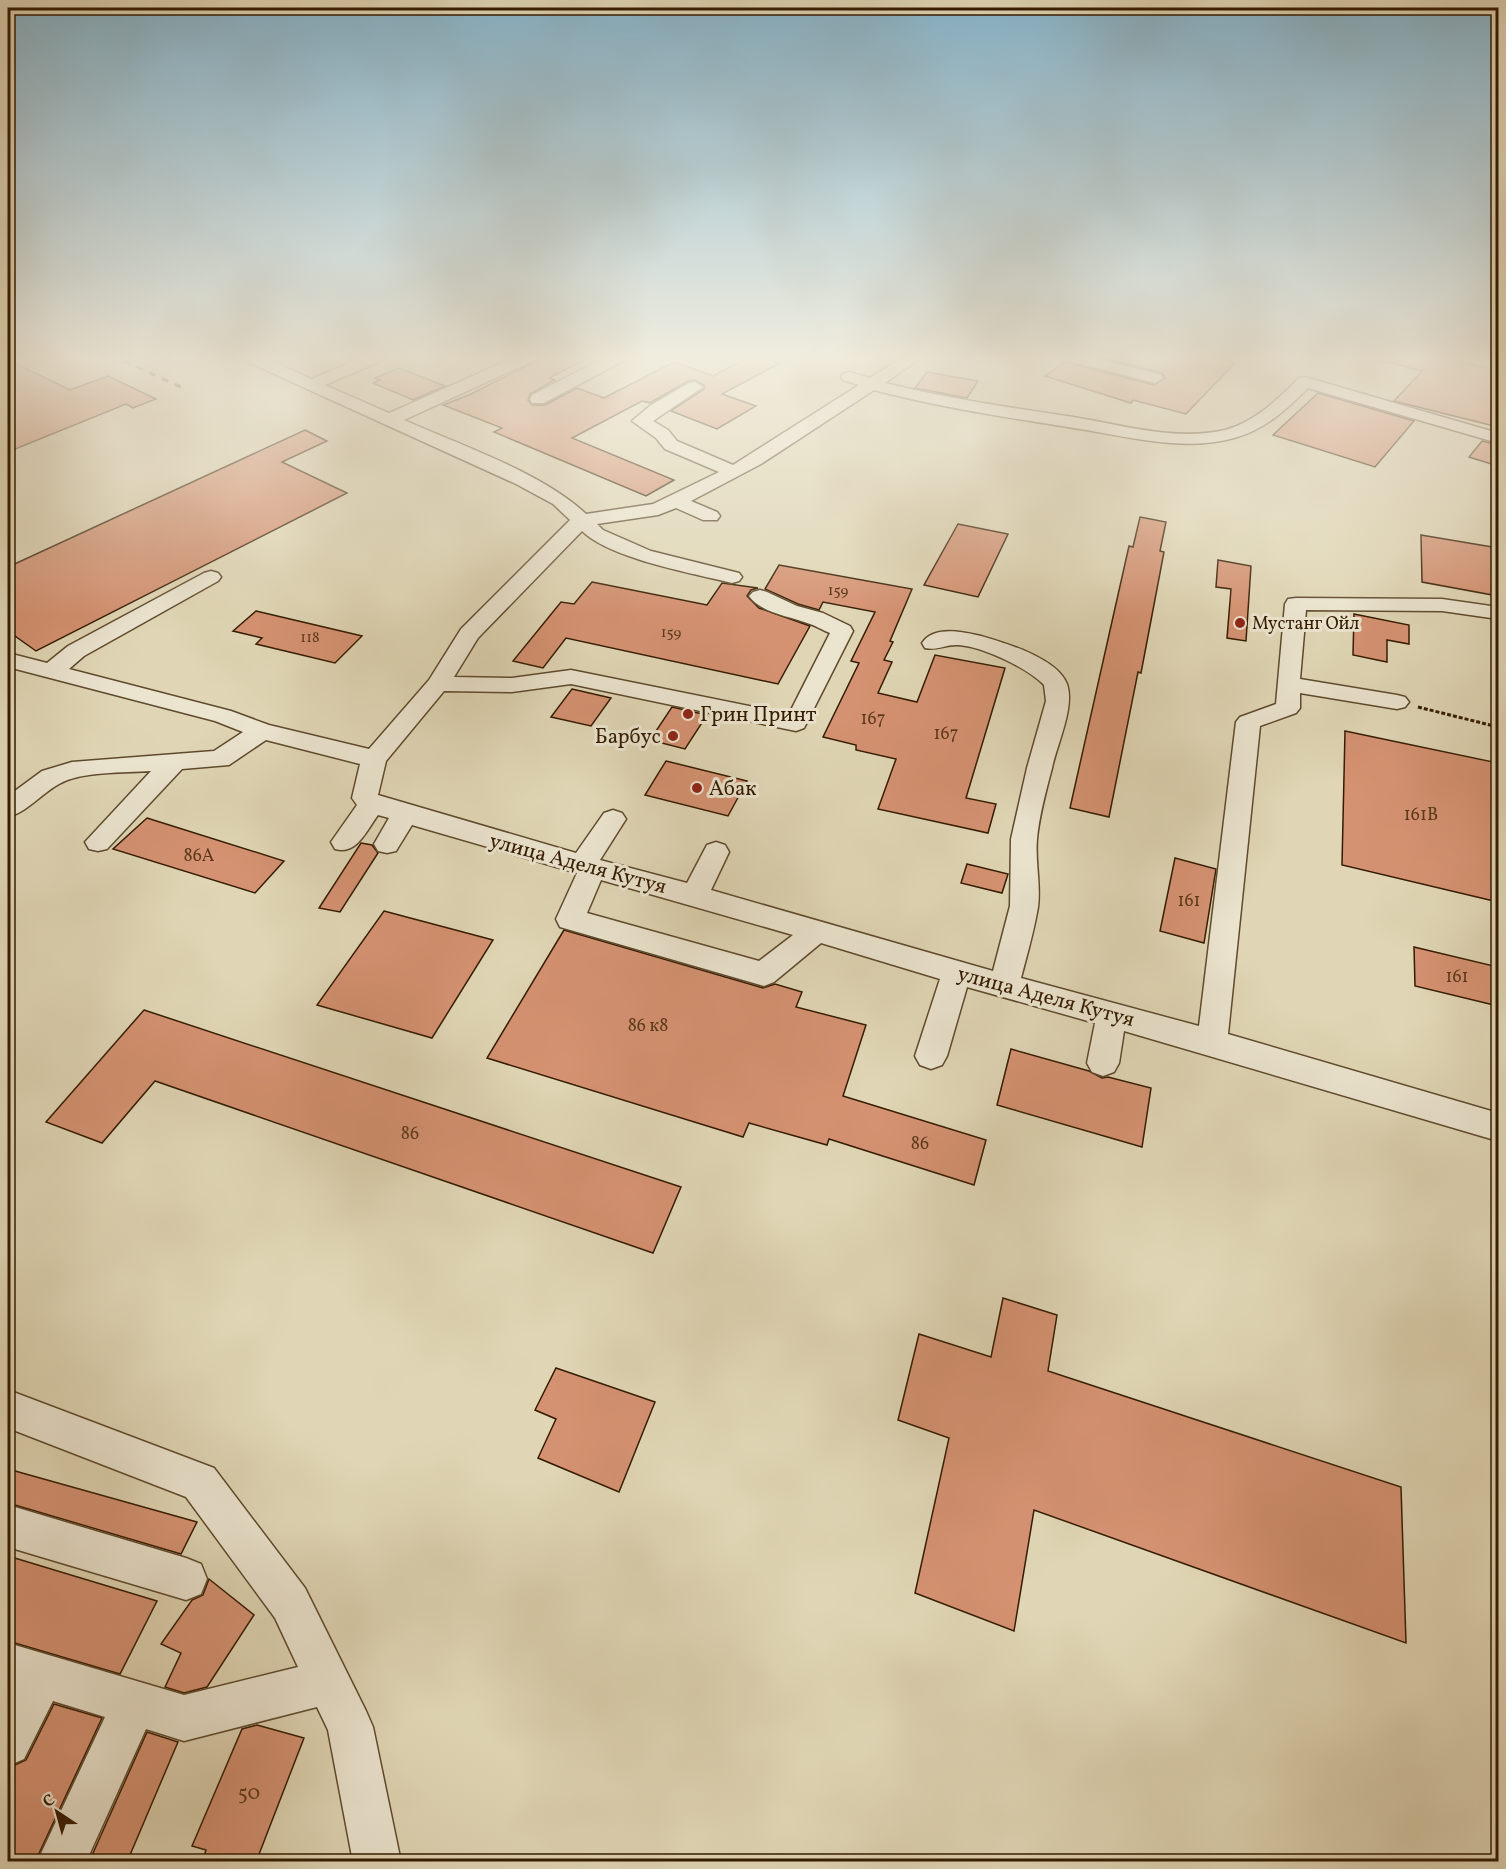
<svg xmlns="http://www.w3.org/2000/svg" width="1506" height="1869" viewBox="0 0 1506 1869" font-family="Vollkorn,serif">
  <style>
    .building { fill: #d59272; stroke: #341b00; stroke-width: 1.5 }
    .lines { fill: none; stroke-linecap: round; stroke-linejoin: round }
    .minor-casing { stroke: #5f4a2d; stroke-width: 3 }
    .path { stroke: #341b00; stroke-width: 3; stroke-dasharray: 4 2; stroke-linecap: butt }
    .minor { fill: #ebe4cf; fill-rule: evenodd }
    .rail { stroke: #341b00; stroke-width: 3; stroke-dasharray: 7 7; stroke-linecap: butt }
    .poi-dot { fill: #8f2418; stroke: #ebe4cf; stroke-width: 2 }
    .labels { text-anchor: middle; stroke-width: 6; stroke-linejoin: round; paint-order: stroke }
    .far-number-label { font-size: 15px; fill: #5c391c }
    .far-poi-label { font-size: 18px; fill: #341b00; stroke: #ebe4cf; text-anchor: start }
    .number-label { font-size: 18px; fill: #5c391c }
    .poi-label { font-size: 21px; fill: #341b00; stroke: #ebe4cf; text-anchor: start }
    .street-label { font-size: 21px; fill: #341b00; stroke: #ebe4cf }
    .near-number-label { font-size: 21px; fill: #5c391c }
  </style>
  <rect width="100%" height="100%" fill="#e0d6b5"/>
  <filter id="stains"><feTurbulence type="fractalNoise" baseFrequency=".00333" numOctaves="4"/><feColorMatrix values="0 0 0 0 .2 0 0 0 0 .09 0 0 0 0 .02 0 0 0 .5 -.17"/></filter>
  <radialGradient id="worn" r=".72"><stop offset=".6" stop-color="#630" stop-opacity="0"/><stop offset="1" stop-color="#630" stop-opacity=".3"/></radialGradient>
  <!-- building -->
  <g class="building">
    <path d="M 548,355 L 594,355 L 549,378 L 555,380 L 530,394 L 528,400 L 532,405 L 545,405 L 577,388 L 604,398 L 674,362 L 713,376 L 752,355 L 780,363 L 722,394 L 756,406 L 717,429 L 671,411 L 704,389 L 704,385 L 695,380 L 688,381 L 650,403 L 642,401 L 572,438 L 674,480 L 646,496 L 494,432 L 502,428 L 443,405 L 469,395 Z"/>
    <path d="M 1092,355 L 1204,355 L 1235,363 L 1186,414 L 1133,400 L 1131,403 L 1045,376 L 1065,362 L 1154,385 L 1165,378 L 1162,373 Z"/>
    <path d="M 1384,355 L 1437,355 L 1498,371 L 1498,431 L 1492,429 L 1494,426 L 1394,401 L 1422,371 L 1383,361 Z"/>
    <path d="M 8,360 L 70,390 L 108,376 L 156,399 L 133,408 L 126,404 L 8,452 Z"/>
    <path d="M 399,368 L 445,386 L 413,400 L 373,383 L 380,380 L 375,378 Z"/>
    <path d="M 927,372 L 978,381 L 967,398 L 915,388 Z"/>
    <path d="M 1318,393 L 1414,421 L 1375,467 L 1273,435 Z"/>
    <path d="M 305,430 L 327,441 L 282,462 L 347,493 L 36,651 L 8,631 L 8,567 Z"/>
    <path d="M 1482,441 L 1498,445 L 1498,466 L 1469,457 Z"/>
    <path d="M 1140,517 L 1166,522 L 1160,551 L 1164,552 L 1141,673 L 1138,672 L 1109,817 L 1070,808 L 1129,546 L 1133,547 Z"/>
    <path d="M 958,524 L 1008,534 L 978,597 L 924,585 Z"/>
    <path d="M 1421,535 L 1498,548 L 1498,596 L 1422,582 Z"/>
    <path d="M 1218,560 L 1251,566 L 1246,641 L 1227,638 L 1231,589 L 1216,587 Z"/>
    <path d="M 779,565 L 912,589 L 890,641 L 893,642 L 884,660 L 892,662 L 878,693 L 917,702 L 935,655 L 1005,668 L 966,798 L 996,804 L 988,833 L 878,809 L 896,759 L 856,750 L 856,745 L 823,737 L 859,663 L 851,661 L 875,612 L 823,602 L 819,610 L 798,604 L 765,589 Z"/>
    <path d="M 592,582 L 707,605 L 722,583 L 758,588 L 751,590 L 747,596 L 759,608 L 810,626 L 778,684 L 566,638 L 543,668 L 513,661 L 561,602 L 574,604 Z"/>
    <path d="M 256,611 L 362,636 L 335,663 L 256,644 L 262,638 L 233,631 Z"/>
    <path d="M 1354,614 L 1409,625 L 1409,644 L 1387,640 L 1387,662 L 1353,655 Z"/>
    <path d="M 572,689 L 611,698 L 591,726 L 551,717 Z"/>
    <path d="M 672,707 L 707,715 L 685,749 L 650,740 Z"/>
    <path d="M 1345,731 L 1498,763 L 1498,902 L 1342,865 Z"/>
    <path d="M 666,761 L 747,781 L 728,816 L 645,795 Z"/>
    <path d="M 147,818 L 284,861 L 255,893 L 113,849 Z"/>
    <path d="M 361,843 L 372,845 L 378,853 L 340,912 L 319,908 Z"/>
    <path d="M 1175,858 L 1216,869 L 1204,943 L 1160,931 Z"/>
    <path d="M 967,864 L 1008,874 L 1002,893 L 961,883 Z"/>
    <path d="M 384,911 L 493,940 L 432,1038 L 317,1005 Z"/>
    <path d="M 564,930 L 763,988 L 775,984 L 802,992 L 796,1007 L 866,1025 L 843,1096 L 986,1140 L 974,1185 L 829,1139 L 827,1145 L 749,1123 L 743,1137 L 487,1058 Z"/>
    <path d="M 1414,947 L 1498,967 L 1498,1006 L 1415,986 Z"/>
    <path d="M 144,1010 L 681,1187 L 653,1253 L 155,1081 L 102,1143 L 46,1122 Z"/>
    <path d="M 1011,1049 L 1089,1071 L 1102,1078 L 1108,1077 L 1151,1088 L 1142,1147 L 997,1105 Z"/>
    <path d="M 1003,1298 L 1057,1315 L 1048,1371 L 1401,1487 L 1406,1643 L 1034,1510 L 1014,1631 L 915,1593 L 949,1438 L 898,1420 L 919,1334 L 991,1357 Z"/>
    <path d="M 556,1368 L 655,1402 L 619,1492 L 538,1458 L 556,1419 L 535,1410 Z"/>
    <path d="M 8,1469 L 197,1522 L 181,1554 L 8,1503 Z"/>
    <path d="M 8,1556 L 157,1601 L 120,1674 L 8,1641 Z"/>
    <path d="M 209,1579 L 254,1615 L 207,1687 L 184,1693 L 165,1687 L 181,1653 L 161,1644 L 192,1600 L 203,1595 Z"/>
    <path d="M 54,1704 L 102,1718 L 35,1862 L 8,1862 L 8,1768 L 26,1760 Z"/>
    <path d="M 257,1725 L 304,1738 L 256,1862 L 202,1862 L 206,1850 L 192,1846 L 242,1729 Z"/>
    <path d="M 147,1732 L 178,1742 L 127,1862 L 89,1862 Z"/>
  </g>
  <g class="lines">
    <!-- minor casing -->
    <g class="minor-casing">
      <g id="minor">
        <path d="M 237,355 L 258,355 L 312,379 L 368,355 L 390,355 L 388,358 L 325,385 L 389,413 L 520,355 L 541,355 L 539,358 L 404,420 C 460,445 541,472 586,514 L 653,504 L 719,472 L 665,449 L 656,438 L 632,421 L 651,405 L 689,383 L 695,382 L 703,387 L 653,421 L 668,430 L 677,441 L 733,465 L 859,385 L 843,380 L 841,377 L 843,374 L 849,372 L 870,378 L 906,355 L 925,355 L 885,383 C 949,399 1014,408 1079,418 C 1126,426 1177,441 1225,430 C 1255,422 1277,400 1299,378 L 1305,377 L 1498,433 L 1498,443 L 1308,388 C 1286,410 1264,430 1234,438 C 1183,452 1130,437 1080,429 C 1011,418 942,408 874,390 L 761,464 L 691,501 L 717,512 L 720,516 L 717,520 L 703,520 L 676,508 L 658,515 L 597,524 L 603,530 L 651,551 L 739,573 L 742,577 L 739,581 L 732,583 C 692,573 611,559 582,531 L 478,638 L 454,677 L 512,678 L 571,670 L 789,714 L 830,633 C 822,630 815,625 807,623 C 789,616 761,613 749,596 L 753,592 L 760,590 L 767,592 L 797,606 L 823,613 L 850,626 L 853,631 L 804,728 L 796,731 L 571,684 L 512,692 L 444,691 L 386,761 L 378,795 L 576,853 L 604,813 L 613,810 L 622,813 L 626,819 L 600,860 L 687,883 L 707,845 L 716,842 L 725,845 L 729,852 L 711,890 L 993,971 L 1010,906 L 1011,839 L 1027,768 L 1046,701 L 1044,685 C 1028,668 981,646 958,645 C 946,644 937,651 925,648 L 922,643 C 934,625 964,632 981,636 C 1005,643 1057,658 1067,684 C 1075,707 1057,744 1052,768 C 1046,791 1039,816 1037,839 C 1035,862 1041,885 1038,907 C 1034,931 1027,955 1021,978 L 1199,1026 L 1236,722 L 1240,717 L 1276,704 L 1285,604 L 1288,599 L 1296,598 L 1442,599 L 1498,607 L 1498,619 L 1442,611 L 1306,610 L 1300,679 L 1397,695 L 1405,697 L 1409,702 L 1405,707 L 1397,709 L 1300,693 L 1300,708 L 1296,713 L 1260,726 L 1228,1034 L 1498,1113 L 1498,1141 L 1124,1031 L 1119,1063 L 1114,1072 L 1103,1076 L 1092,1072 L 1087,1063 L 1095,1023 L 967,987 L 947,1056 L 942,1065 L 931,1069 L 920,1065 L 915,1056 L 940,979 L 821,943 L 774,982 L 764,986 L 560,927 L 556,919 L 577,873 L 412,825 L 396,851 L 387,853 L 378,851 L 374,844 L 389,818 L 378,815 C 366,831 357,855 335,849 L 331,842 L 357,805 L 352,798 L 360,764 L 266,740 L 229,765 L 182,769 L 107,849 L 98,851 L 89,849 L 85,842 L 151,771 C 125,773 81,771 59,784 C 41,794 27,812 8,817 L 8,796 L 42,771 L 72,762 L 214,751 L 243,732 L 215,721 L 8,667 L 8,653 L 47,663 L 68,646 L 204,573 L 211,571 L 218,573 L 221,577 L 218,581 L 84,656 L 69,669 L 231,711 L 269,725 L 369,749 L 429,680 L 461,629 L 570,520 L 553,504 L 516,484 L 239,358 ZM 601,880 L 793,935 L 759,961 L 587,913 Z"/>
        <path d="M 602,355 L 623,355 L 625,358 L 623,361 L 544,403 L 532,403 L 530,399 L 532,395 L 604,358 Z"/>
        <path d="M 1055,355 L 1083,355 L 1161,375 L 1163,378 L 1155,383 L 1057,358 Z"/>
        <path d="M 8,1390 L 214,1468 L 305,1588 L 366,1711 L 373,1727 L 401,1862 L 353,1862 L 328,1730 L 317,1707 L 184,1741 L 146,1729 L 86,1862 L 37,1862 L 105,1717 L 53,1701 L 24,1759 L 8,1766 L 8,1696 L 12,1688 L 8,1687 L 8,1643 L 184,1695 L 298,1667 L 275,1618 L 186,1497 L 8,1428 Z"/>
        <path d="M 8,1505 L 186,1558 L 201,1564 L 207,1579 L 201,1594 L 186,1600 L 8,1547 Z"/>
      </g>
    </g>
    <!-- path -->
    <path class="path" d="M 1418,707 L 1498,727"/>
    <!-- minor -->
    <use href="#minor" class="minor"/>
    <!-- rail -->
    <path class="rail" d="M 111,355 L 185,389"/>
  </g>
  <!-- sky -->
  <linearGradient id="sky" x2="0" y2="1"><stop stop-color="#87b6ce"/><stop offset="0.58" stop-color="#f1edde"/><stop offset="1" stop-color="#f1edde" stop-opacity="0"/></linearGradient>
  <rect width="1506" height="617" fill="url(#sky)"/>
  <!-- markers -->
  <g class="poi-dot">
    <circle cx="1240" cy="623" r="6"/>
    <circle cx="688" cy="714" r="6"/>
    <circle cx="673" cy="736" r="6"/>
    <circle cx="697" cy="788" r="6"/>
  </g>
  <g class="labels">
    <!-- far-number labels -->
    <g class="far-number-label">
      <text x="838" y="595">159</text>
      <text x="671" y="637">159</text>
      <text x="310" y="642">118</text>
    </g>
    <!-- far-poi labels -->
    <g class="far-poi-label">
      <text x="1252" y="629">Мустанг Ойл</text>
    </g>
    <!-- number labels -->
    <g class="number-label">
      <text x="873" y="724">167</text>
      <text x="946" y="739">167</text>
      <text x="1421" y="820">161В</text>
      <text x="199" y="861">86А</text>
      <text x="1189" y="906">161</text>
      <text x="1457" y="982">161</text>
      <text x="648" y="1031">86 к8</text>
      <text x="410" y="1139">86</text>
      <text x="920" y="1149">86</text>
    </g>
    <!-- poi labels -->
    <g class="poi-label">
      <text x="700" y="721">Грин Принт</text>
      <text x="661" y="743" text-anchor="end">Барбус</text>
      <text x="709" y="795">Абак</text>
    </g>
    <!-- street labels -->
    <g class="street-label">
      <text transform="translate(578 863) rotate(15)" y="7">улица Аделя Кутуя</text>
      <text transform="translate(1046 996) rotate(15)" y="7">улица Аделя Кутуя</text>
    </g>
    <!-- near-number labels -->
    <g class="near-number-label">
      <text x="249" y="1799">50</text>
    </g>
  </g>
  <!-- margin -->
  <rect width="1506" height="1869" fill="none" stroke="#e0d6b5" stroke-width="30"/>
  <rect x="9" y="9" width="1488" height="1851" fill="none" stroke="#341b00" stroke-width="3"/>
  <rect x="15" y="15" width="1476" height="1839" fill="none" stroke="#341b00" stroke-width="1.5"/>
  <!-- north arrow -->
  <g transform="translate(57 1812) rotate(324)" stroke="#ebe4cf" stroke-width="4.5" paint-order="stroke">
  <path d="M0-4.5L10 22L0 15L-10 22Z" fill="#341b00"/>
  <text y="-9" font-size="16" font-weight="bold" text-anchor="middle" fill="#341b00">С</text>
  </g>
  <rect width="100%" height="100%" filter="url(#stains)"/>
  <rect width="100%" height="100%" fill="url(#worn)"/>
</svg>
